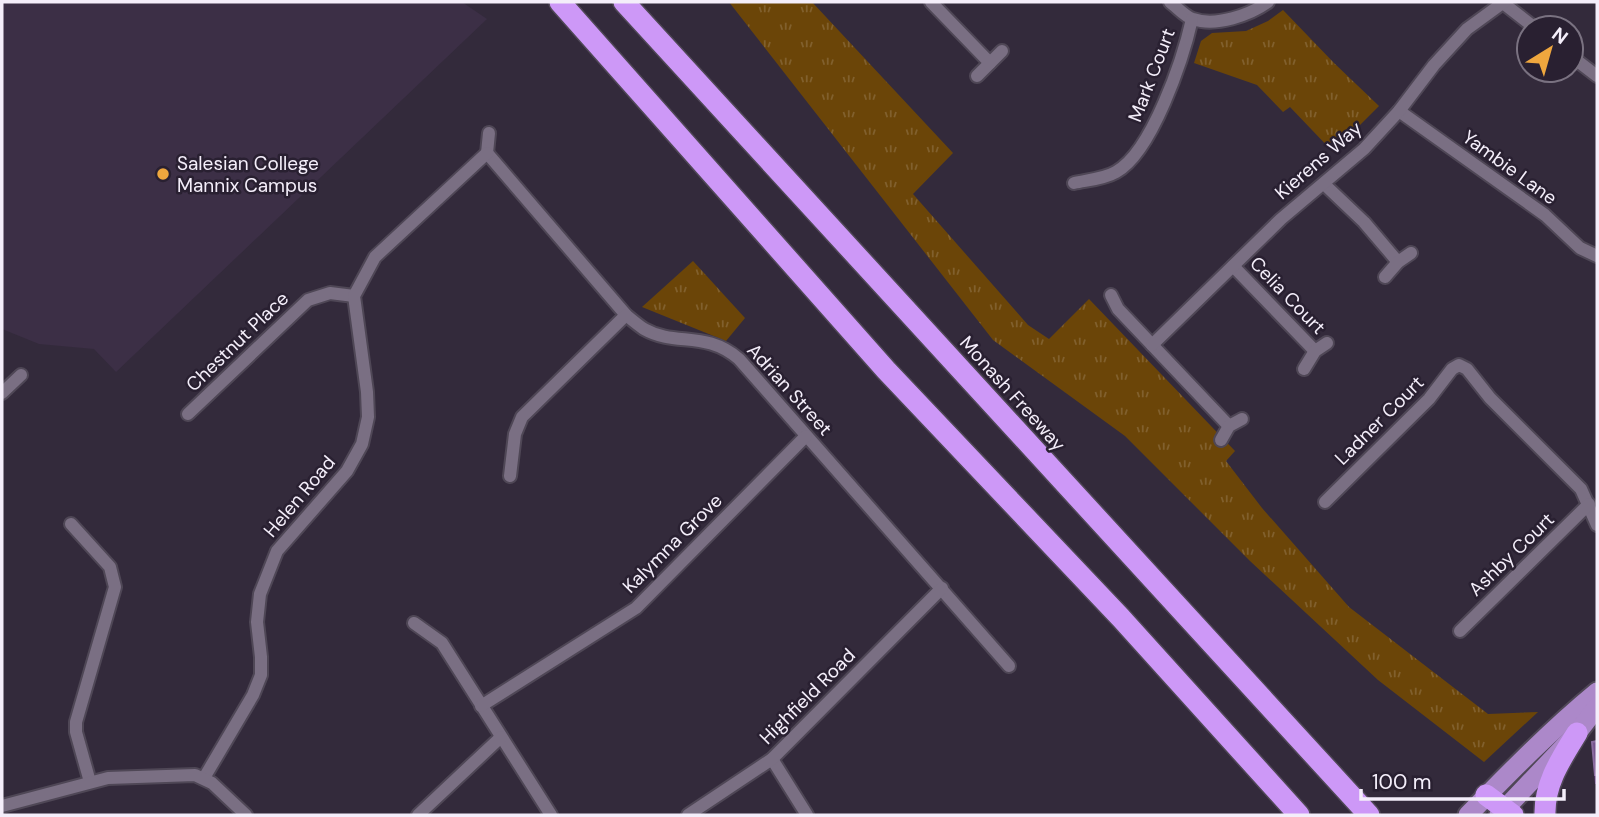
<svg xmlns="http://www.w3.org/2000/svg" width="1599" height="817" viewBox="0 0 1599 817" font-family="'DM Sans',sans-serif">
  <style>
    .built { fill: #3c2f46 }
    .grass { fill: url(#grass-tufts) }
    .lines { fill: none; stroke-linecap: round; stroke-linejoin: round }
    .minor-casing { stroke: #4f4756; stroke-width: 16 }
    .primary-casing { stroke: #4f4756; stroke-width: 23 }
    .motorway-casing { stroke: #4f4756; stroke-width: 24 }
    .minor { stroke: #7a6f83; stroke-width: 12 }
    .primary { stroke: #ac88c9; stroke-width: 19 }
    .motorway { stroke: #cd98f7; stroke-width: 21 }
    .wall { fill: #664081 }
    .building { fill: #75538e; stroke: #896b9f; stroke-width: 2 }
    .poi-dot { fill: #efa73e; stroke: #292031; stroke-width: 2.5 }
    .labels { text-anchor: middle; stroke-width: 5; stroke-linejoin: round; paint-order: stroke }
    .street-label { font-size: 19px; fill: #f4eefa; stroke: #292031 }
    .poi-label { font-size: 19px; fill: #f4eefa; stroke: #292031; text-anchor: start }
  </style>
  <defs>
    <pattern id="grass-tufts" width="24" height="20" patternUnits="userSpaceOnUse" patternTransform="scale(1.75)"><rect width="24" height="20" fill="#6b4508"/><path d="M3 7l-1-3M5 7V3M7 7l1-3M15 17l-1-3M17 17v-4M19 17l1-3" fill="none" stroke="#81602d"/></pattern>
  </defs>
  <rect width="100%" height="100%" fill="#332a3b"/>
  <!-- built -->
  <path class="built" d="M 2,2 L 462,2 L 487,19 L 116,372 L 94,349 L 39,344 L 2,329 Z"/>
  <!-- grass -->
  <g class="grass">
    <path d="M 729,2 L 812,2 L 953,153 L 913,194 L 1028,325 L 1049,339 L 1089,299 L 1235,451 L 1226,461 L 1262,508 L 1349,607 L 1488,714 L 1538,712 L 1484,762 L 1378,680 L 1250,561 L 1125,436 L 993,340 Z"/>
    <path d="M 1283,10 L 1334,63 L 1379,106 L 1333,152 L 1290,107 L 1283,112 L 1257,85 L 1194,63 L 1201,41 L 1212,33 L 1246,31 L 1268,21 Z"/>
    <path d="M 693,261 L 745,318 L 726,341 L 642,307 Z"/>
  </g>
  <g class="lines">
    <!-- minor casing -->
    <g class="minor-casing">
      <g id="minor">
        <path d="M 931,2 L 990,63"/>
        <path d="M 1170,2 C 1177,7 1185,17 1193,19 C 1216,27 1250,15 1268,2"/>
        <path d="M 1503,3 L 1535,28"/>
        <path d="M 1571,56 L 1597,76"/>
        <path d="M 977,76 L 1002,51"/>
        <path d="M 1399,111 L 1545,215 L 1580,248 L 1597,256"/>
        <path d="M 487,153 L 626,315 C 632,320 638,325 644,329 C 676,347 705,330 739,359 L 1009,666"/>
        <path d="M 487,153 L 489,133"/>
        <path d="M 1074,183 C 1088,180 1104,179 1116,172 C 1152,152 1183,59 1192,19"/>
        <path d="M 1324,184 L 1364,222 L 1398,262"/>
        <path d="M 1233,266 L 1315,351"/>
        <path d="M 1385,277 L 1398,262 L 1411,253"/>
        <path d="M 1111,295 L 1118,309 L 1229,426"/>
        <path d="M 1152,345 L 1281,219 L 1364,149 L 1399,111 L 1434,65 L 1467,29 L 1504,2"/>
        <path d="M 1304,369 L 1315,351 L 1327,343"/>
        <path d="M 2,393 L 21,375"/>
        <path d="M 188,414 L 308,300 L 330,293 L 354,296"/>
        <path d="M 1221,440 L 1229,426 L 1242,419"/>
        <path d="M 510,476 L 515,434 L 522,417 L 626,315"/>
        <path d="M 1325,502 L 1429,399 L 1452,369 L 1459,365 L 1467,369 L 1490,398 L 1581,489 L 1597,525"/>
        <path d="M 71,524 L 110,567 L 115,587 L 76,722 L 76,732 L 90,782"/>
        <path d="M 414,623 L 442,643 L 551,815"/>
        <path d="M 1460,631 L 1589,504"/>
        <path d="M 481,706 L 636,608 L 806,436"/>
        <path d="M 772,759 L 807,815"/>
        <path d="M 204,778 L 253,695 L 261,675 L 261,657 L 257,622 L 260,594 L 277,551 L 347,471 L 362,444 L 368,417 L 367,392 L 354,296 L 375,257 L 487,153"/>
        <path d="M 2,806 L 108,778 L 195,775 L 212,783 L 246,815"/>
        <path d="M 418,815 L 501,737"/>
        <path d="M 688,815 L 772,759 L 942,588"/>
      </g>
    </g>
    <!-- primary casing -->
    <g class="primary-casing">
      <g id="primary">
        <path d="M 1468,815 C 1510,772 1551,730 1597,692"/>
        <path d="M 1499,815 L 1577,733 L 1597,707"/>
      </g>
    </g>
    <!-- motorway casing -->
    <g class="motorway-casing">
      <g id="motorway">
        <path d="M 560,2 L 886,370 L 1121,618 L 1299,815"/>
        <path d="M 624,2 L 1369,815"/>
        <path d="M 1486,795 L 1513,815"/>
        <path d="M 1545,815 C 1544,784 1561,759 1577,733"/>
      </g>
    </g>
    <!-- minor -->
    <use href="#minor" class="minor"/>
    <!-- primary -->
    <use href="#primary" class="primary"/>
    <!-- motorway -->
    <use href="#motorway" class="motorway"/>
  </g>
  <!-- wall -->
  <path class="wall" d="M 1597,741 L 1597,784 L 1595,784 L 1592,742 Z"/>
  <!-- building -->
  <path class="building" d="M 1597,741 L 1597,775 L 1595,775 L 1592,742 Z"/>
  <!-- markers -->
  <circle class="poi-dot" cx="163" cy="174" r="7"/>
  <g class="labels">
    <!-- street labels -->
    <g class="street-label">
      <text transform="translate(1151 75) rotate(-69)" y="7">Mark Court</text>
      <text transform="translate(1318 160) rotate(-41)" y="7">Kierens Way</text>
      <text transform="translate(1510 167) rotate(36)" y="7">Yambie Lane</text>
      <text transform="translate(1288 295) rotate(46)" y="7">Celia Court</text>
      <text transform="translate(237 341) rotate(-44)" y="7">Chestnut Place</text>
      <text transform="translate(790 389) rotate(48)" y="7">Adrian Street</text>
      <text transform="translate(1013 393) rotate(48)" y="7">Monash Freeway</text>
      <text transform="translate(1379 420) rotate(-45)" y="7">Ladner Court</text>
      <text transform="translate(299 496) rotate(-50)" y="7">Helen Road</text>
      <text transform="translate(672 543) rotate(-45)" y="7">Kalymna Grove</text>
      <text transform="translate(1511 554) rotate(-44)" y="7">Ashby Court</text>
      <text transform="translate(807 696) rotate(-45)" y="7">Highfield Road</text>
    </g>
    <!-- poi labels -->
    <g class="poi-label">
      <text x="177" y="170">Salesian College<tspan x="177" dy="22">Mannix Campus</tspan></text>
    </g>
  </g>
  <!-- border -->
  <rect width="1599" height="817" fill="none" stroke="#f4eefa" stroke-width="7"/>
  <!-- north arrow -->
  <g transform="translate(1550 49) rotate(37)"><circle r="33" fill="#292031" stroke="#7a7281" stroke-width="2"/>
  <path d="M0-5L12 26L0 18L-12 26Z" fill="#efa73e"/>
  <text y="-10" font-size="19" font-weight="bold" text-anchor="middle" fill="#f4eefa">N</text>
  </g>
  <!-- scale -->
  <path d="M1361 789v10h203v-10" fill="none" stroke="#f4eefa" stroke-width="3.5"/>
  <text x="1372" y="789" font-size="21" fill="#f4eefa" stroke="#292031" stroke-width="5" paint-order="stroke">100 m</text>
</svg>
